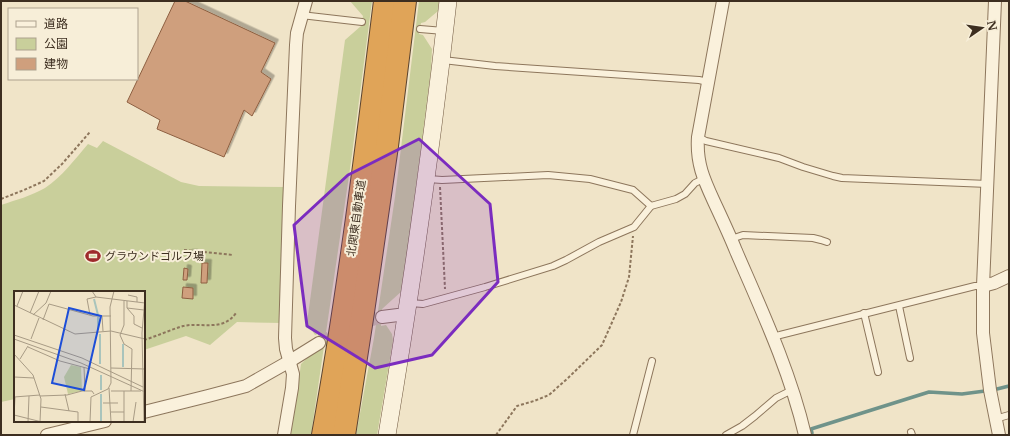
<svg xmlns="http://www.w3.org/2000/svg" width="1010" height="436" viewBox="0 0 1010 436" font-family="'Libre Baskerville','Noto Sans JP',serif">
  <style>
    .green { fill: #c9cf9b }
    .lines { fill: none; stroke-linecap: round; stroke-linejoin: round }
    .stream { stroke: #6f938a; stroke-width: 3.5 }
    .building { fill: #cf9f7d; stroke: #8d5f41; filter: url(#shadow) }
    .street-tunnel { stroke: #ccc0a6; stroke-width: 12; stroke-dasharray: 12 6; stroke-linecap: butt }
    .lane-casing { stroke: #8d765c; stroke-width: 8 }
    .street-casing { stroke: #8d765c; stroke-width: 14 }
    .secondary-casing { stroke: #6f573f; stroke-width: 18 }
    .highway-casing { stroke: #5b4430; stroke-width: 24 }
    .path { stroke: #8d765c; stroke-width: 2; stroke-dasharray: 3 2; stroke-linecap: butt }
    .lane { stroke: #faf1dc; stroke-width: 6 }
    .street { stroke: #faf1dc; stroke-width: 12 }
    .secondary { stroke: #faf1dc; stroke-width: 17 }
    .highway { stroke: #e0a458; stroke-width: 22 }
    .marked { fill: #7b2cbf; fill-opacity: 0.2; stroke: #7b2cbf; stroke-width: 3; stroke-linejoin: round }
    .labels { text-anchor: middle; stroke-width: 4; stroke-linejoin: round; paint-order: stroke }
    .street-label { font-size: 11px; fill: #3d2e20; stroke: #f7eed8 }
    .poi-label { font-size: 11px; fill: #3d2e20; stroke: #f7eed8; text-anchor: start }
    .inset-river { fill: none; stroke: #a9c4bc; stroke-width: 2 }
    .inset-road { fill: none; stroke: #a89b85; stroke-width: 1 }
    .view { fill: #1d4ed8; fill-opacity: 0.15; stroke: #1d4ed8; stroke-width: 2 }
    .inset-edge { fill: none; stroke: #3d2e20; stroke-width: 2 }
  </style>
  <defs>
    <filter id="shadow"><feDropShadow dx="3.5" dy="-3.5" stdDeviation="0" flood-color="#0004"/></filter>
  </defs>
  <rect width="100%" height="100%" fill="#f0e4c8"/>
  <!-- green -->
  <g class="green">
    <path d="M 350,1 L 372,1 L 351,162 L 311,435 L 291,435 L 301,364 L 314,351 L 319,350 L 318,334 L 315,335 L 307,323 L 345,40 L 361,26 L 363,16 Z"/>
    <path d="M 419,1 L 439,1 L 438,11 L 425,22 L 421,23 L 419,34 L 423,35 L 432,49 L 431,69 L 403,290 L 382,309 L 381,326 L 386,325 L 392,334 L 393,341 L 377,435 L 356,435 L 374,338 L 395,197 Z"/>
    <path d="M 103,141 L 181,182 L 199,186 L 285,187 L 282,323 L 237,322 L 210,345 L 186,336 L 144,350 L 144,292 L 15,292 L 15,399 L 1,402 L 1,205 C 16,200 31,196 45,188 C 62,177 75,159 88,144 L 97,148 Z"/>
  </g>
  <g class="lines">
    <!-- stream -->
    <g class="stream">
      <path d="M 997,389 L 1009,386"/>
      <path d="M 812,433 L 811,429 L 929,392 L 962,394 L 985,391"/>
    </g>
  </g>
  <!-- building -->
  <g class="building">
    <path d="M 175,1 L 185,1 L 275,43 L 261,72 L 271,79 L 252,116 L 244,110 L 224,157 L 157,129 L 160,120 L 127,102 Z"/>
    <rect x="189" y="253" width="5" height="4"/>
    <path d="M 202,263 L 208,263 L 207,283 L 201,283 Z"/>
    <path d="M 184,268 L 188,269 L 187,280 L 183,280 Z"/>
    <path d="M 183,287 L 193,288 L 193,299 L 182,298 Z"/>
  </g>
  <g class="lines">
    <!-- street-tunnel -->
    <path class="street-tunnel" d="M 319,343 C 339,332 360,323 382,317"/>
    <!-- lane casing -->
    <g class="lane-casing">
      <g id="lane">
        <path d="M 301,15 L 362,22"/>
        <path d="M 420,29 L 444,31"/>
        <path d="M 443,60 L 495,66 L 699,80 L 708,82"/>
        <path d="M 698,137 L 706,141 L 779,158 L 803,167 L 833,176 L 842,178 L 988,184"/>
        <path d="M 428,179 L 442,180 L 548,175 L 590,179 L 633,190 L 651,206"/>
        <path d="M 731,239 L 743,235 L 813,238 L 821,240 L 827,242"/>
        <path d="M 410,303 L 423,304 L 485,287 L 553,266 L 566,260 L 599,242 L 634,227 L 651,206 L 676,199 L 685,194 L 695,183 L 703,179"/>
        <path d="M 899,306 L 910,358"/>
        <path d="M 864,313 L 878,372"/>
        <path d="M 773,337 L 780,335 L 975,286 L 983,286"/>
        <path d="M 995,419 L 1009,415"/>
        <path d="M 911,432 L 912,435"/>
        <path d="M 633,435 L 652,361"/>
        <path d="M 726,435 L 742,426 L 755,416 L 776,398 L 792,390"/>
      </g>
    </g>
    <!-- street casing -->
    <g class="street-casing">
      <g id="street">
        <path d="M 723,1 L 698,137 C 696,165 705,182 716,206 C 723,221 730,236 736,251 C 762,311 790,371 805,435"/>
        <path d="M 995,1 L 983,286 L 983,333 L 990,390 L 999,435"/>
        <path d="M 983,286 L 994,283 L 1009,276"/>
        <path d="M 382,317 L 398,315 L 406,317"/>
        <path d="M 144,412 L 208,396 L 246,386 L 290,361 L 319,343"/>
        <path d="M 47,435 L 105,421"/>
        <path d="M 284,435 L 292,388 L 293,374 L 286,349 L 285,338 L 289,206 L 296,45 L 297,33 L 306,1"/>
      </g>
    </g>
    <!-- secondary casing -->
    <g class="secondary-casing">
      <path id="secondary" d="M 387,435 C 411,291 432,146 448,1"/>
    </g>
    <!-- highway casing -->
    <g class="highway-casing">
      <g id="highway">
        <path d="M 323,435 C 349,291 367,146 385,1"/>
        <path d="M 344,435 L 363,312 L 387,146 L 405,1"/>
      </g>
    </g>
    <!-- path -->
    <g class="path">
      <path d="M 440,187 L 445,289"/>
      <path d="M 1,199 L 24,190 L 44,181 L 62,164 L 90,132"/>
      <path d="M 184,250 L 233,255"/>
      <path d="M 144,340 C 157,336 170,330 183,326 C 201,322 223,332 236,313"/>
      <path d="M 496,435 L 517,406 L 534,401 L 549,395 L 568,378 L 602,345 L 621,302 L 629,277 L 633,236"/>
    </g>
    <!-- lane -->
    <use href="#lane" class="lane"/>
    <!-- street -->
    <use href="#street" class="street"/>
    <!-- secondary -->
    <use href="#secondary" class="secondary"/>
    <!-- highway -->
    <use href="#highway" class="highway"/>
  </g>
  <!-- marked area -->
  <path class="marked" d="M 419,139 L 490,204 L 498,282 L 432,355 L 375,368 L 307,326 L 294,225 L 348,175 Z"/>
  <!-- icons -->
  <defs>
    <g id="stadium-bare" transform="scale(1.2)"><path d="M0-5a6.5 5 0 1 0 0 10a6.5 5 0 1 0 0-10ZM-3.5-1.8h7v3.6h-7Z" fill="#9e2a2b" stroke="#f7eed8" stroke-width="2.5" paint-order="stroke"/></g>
  </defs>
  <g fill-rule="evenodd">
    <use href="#stadium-bare" x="93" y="256"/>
  </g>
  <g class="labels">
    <!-- street labels -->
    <g class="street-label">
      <text transform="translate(356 218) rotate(-82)" y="4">北関東自動車道</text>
    </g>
    <!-- poi labels -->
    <g class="poi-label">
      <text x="105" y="260">グラウンドゴルフ場</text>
    </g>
  </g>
  <!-- overview -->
  <g transform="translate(14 291)">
    <rect width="131" height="131" fill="#f0e4c8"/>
    <path d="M 57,74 L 67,76 L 68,100 L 54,103 L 50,86 Z" fill="#c9cf9b"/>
    <path class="inset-river" d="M 80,8 L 84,24M 84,26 L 84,39M 86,43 L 86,73M 109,53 L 109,76M 87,84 L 87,99M 87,103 L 87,130"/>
    <path class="inset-road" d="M 78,0 L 82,6 L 131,12M 114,4 L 123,6 L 123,11M 110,10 L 110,34 L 106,44 L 110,53 L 118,58 L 117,100M 113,10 L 113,17 L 120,25 L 120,33 L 128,37M 0,14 L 61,43 L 97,40 L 131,48M 3,15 L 9,0M 113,17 L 130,19M 16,22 L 25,0M 19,24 L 32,12 L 37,0M 76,24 L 73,8 L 82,6M 88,25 L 89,40M 29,29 L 35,13 L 79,25 L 97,25M 0,44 L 68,67 L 129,96M 0,48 L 67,72 L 131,101M 17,48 L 25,27M 14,56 L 46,70 L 76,78M 0,63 L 19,84 L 27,108 L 26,131M 6,68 L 14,55M 70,76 L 71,100M 97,77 L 131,78M 0,86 L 20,87M 95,97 L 97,131M 97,100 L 127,100M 110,100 L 110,131M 51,103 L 55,120M 26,105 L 53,104 L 68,100 L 78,100 L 80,103M 0,106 L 26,104M 89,112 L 104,112M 27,116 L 64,121 L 64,131M 97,121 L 110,121M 0,124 L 28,131M 0,126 L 1,106M 14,131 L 15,105M 76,131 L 77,106 L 94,98 L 97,92 L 96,16 L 100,0M 98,131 L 130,131M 119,131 L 122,111M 130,131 L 128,42 L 131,6"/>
    <path class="view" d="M 55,17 L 87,25 L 70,99 L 38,92 Z"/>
    <rect width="131" height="131" class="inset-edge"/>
  </g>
  <!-- border -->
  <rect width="1010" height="436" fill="none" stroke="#3d2e20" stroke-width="4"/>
  <!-- legend -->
  <rect x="8" y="8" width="130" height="72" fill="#f7eed8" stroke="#ada18e"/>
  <rect x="16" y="21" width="20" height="6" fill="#faf1dc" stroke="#ada18e"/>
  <text x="44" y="28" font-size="12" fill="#3d2e20">道路</text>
  <rect x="16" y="38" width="20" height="12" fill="#c9cf9b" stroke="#ada18e"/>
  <text x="44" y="48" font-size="12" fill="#3d2e20">公園</text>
  <rect x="16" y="58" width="20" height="12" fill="#cf9f7d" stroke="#ada18e"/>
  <text x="44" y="68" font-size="12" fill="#3d2e20">建物</text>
  <!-- north arrow -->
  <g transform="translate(982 28) rotate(77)" stroke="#f7eed8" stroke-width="3" paint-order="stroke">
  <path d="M0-3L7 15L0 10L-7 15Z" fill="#3d2e20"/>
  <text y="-6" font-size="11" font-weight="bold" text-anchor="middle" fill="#3d2e20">N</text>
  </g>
</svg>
